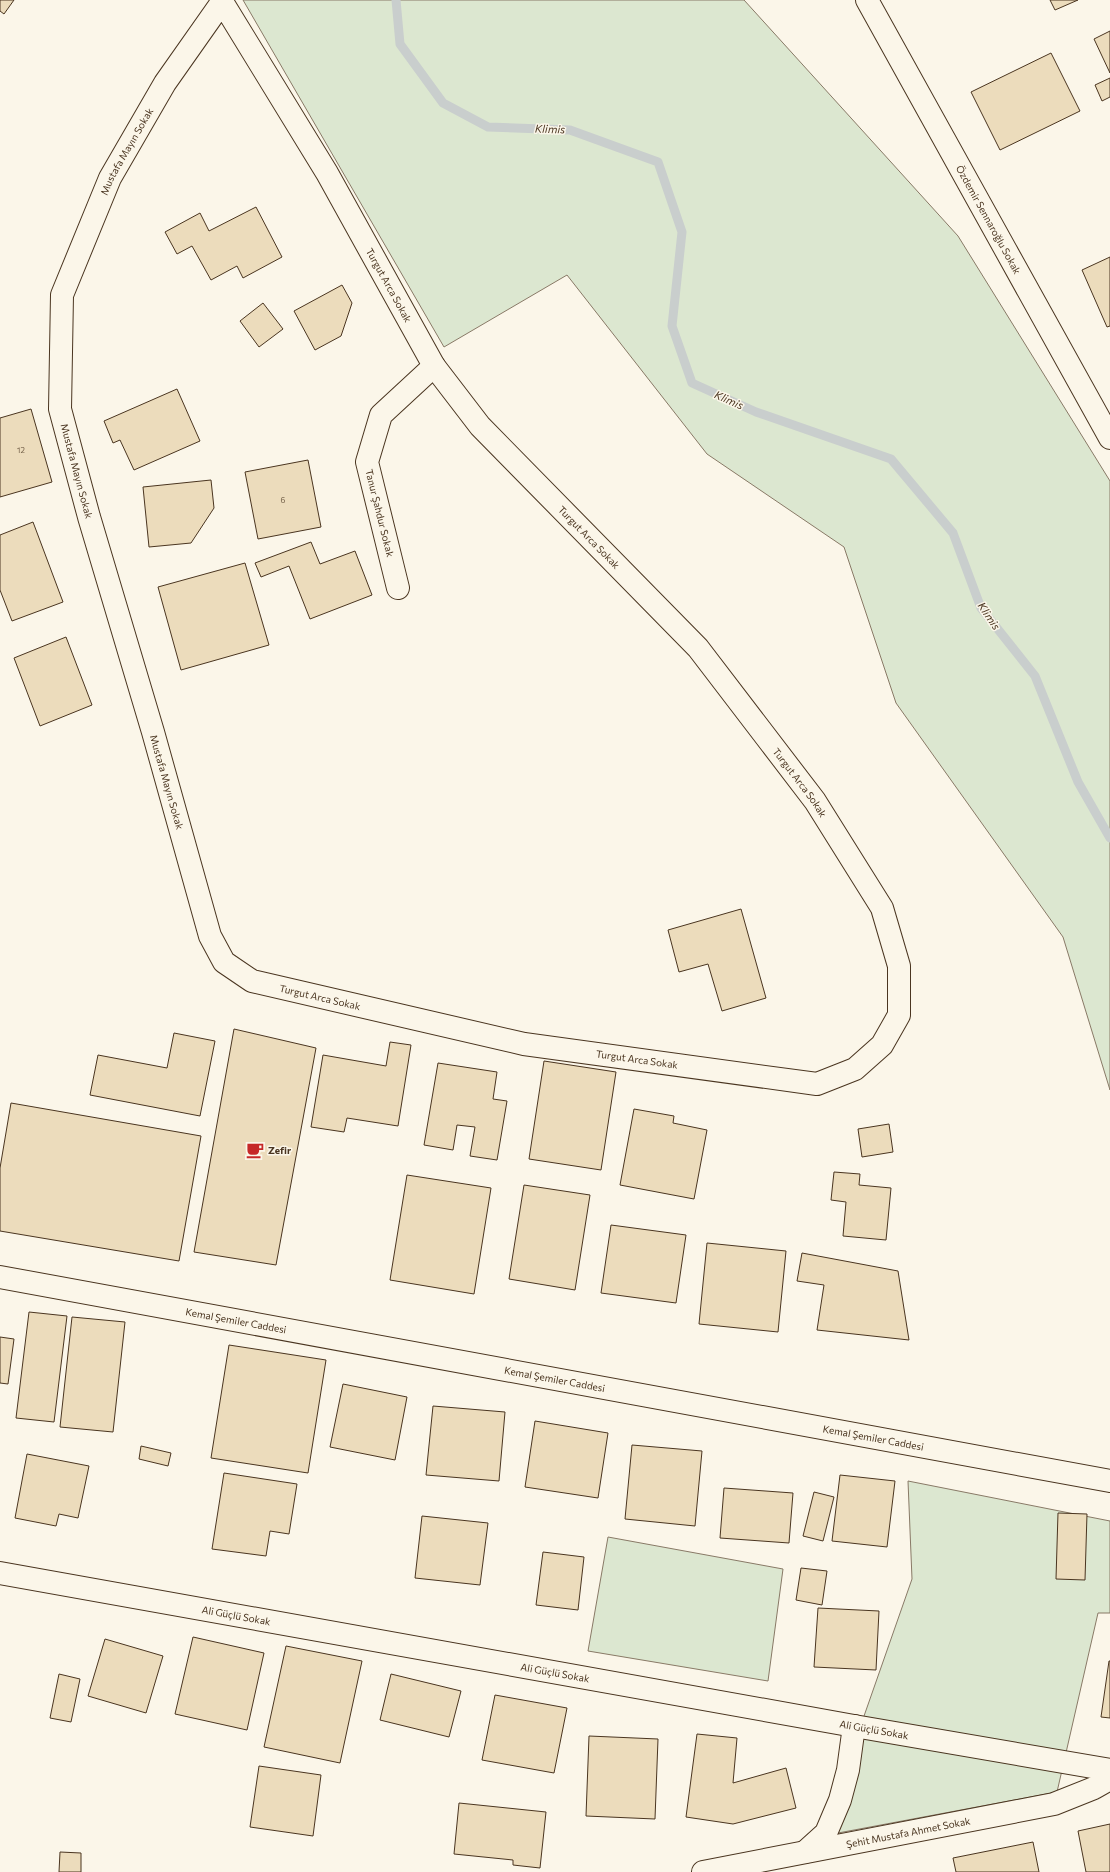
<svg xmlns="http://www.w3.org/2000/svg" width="1110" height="1872" viewBox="0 0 1110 1872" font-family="Commissioner,sans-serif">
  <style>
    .green { fill: #dce7d0; stroke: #887966 }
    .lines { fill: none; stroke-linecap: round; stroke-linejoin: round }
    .stream { stroke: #c9cecd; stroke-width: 9 }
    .building { fill: #ecdcbc; stroke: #4a3520 }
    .minor-casing { stroke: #4a3520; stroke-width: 24 }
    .major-casing { stroke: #4a3520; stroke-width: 24 }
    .minor { stroke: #fbf6e9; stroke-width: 22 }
    .major { stroke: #fbf6e9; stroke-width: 22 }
    .labels { text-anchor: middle; stroke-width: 3; stroke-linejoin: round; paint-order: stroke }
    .number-label { font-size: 8px; fill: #725f47 }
    .street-label { font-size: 10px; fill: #4a3520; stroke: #fbf6e9 }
    .poi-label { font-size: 10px; font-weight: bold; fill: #4a3520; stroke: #fbf6e9; text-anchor: start }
    .water-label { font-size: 11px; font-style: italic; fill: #4a3520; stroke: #fbf6e9 }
  </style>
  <rect width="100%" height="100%" fill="#fbf6e9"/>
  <!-- green -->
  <g class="green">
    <path d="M 243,0 L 744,0 L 958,236 L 1110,481 L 1110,1090 L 1063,937 L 896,703 L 844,547 L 707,454 L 567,275 L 444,347 Z"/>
    <path d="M 908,1481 L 1110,1521 L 1110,1613 L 1098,1613 L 1057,1792 L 822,1836 L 912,1579 Z"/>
    <path d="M 608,1537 L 783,1569 L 768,1681 L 588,1651 Z"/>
  </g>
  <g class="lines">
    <!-- stream -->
    <path class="stream" d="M 396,0 L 400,44 L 443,103 L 488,127 L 570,130 L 658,162 L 682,232 L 672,326 L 692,383 L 756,412 L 891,459 L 953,533 L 981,608 L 1035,676 L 1078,782 L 1110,838"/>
  </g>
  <!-- building -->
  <g class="building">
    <path d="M 0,0 L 14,0 L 4,14 L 0,11 Z"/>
    <path d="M 1050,0 L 1078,0 L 1055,10 Z"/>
    <path d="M 1110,31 L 1110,73 L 1094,39 Z"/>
    <path d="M 1051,53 L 1080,111 L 1000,150 L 971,92 Z"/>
    <path d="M 1110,78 L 1110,97 L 1102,101 L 1095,85 Z"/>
    <path d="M 256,207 L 282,257 L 243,278 L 237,266 L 211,280 L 192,246 L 177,254 L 165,232 L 200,213 L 209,231 Z"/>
    <path d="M 1110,257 L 1110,326 L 1107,327 L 1082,270 Z"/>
    <path d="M 342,285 L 352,303 L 341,336 L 315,350 L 294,311 Z"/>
    <path d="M 263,303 L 283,329 L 259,347 L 240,321 Z"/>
    <path d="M 177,389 L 200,441 L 134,470 L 120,440 L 113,443 L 104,421 Z"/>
    <path d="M 31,409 L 52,482 L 0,497 L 0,418 Z"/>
    <path d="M 308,460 L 321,527 L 258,539 L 245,472 Z"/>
    <path d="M 211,480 L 214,508 L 191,543 L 149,547 L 143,487 Z"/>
    <path d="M 33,522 L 63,602 L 12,621 L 0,590 L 0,535 Z"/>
    <path d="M 311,542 L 320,564 L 355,551 L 372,595 L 310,619 L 289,566 L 261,577 L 255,563 Z"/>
    <path d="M 245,563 L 269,645 L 181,670 L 158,587 Z"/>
    <path d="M 66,637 L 92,705 L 40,726 L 14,658 Z"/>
    <path d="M 741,909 L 766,998 L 722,1011 L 708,964 L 679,972 L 668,930 Z"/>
    <path d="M 234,1029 L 316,1048 L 276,1265 L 194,1252 Z"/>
    <path d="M 174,1033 L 215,1041 L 200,1116 L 90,1095 L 98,1055 L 167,1068 Z"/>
    <path d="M 390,1042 L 411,1045 L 398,1126 L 347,1118 L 344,1132 L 311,1127 L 323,1055 L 386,1066 Z"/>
    <path d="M 544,1061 L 616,1072 L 601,1170 L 529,1159 Z"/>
    <path d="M 438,1063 L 497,1072 L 493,1099 L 507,1101 L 497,1160 L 470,1156 L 475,1127 L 457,1125 L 453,1150 L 424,1145 Z"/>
    <path d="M 11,1103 L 201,1136 L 179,1261 L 0,1231 L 0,1168 Z"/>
    <path d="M 634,1109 L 674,1116 L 673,1123 L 707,1130 L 694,1199 L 620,1185 Z"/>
    <path d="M 889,1124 L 893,1152 L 862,1157 L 858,1129 Z"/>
    <path d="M 834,1172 L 860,1174 L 859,1185 L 891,1188 L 886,1240 L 843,1236 L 846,1202 L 831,1200 Z"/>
    <path d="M 407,1175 L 491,1188 L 474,1294 L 390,1280 Z"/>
    <path d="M 524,1185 L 590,1195 L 575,1290 L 509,1279 Z"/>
    <path d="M 611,1225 L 686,1235 L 676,1303 L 601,1293 Z"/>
    <path d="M 707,1243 L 786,1251 L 778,1332 L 699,1324 Z"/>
    <path d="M 802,1253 L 898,1271 L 909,1340 L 817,1330 L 824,1285 L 797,1281 Z"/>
    <path d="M 29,1312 L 67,1316 L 54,1422 L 16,1418 Z"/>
    <path d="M 72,1317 L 125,1322 L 113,1432 L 60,1427 Z"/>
    <path d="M 0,1337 L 14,1339 L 8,1384 L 0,1383 Z"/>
    <path d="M 229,1345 L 326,1360 L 308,1473 L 211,1458 Z"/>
    <path d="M 343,1384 L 407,1397 L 395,1460 L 330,1447 Z"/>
    <path d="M 433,1406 L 505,1412 L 499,1481 L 426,1475 Z"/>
    <path d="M 535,1421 L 608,1433 L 598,1498 L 525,1487 Z"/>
    <path d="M 632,1445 L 702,1451 L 695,1526 L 625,1519 Z"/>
    <path d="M 141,1446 L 171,1453 L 168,1466 L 139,1459 Z"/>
    <path d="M 27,1454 L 89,1466 L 78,1518 L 59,1514 L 56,1526 L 15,1518 Z"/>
    <path d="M 224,1473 L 297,1484 L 289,1534 L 270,1531 L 266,1556 L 212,1549 Z"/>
    <path d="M 840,1475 L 895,1481 L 887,1547 L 832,1541 Z"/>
    <path d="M 724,1488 L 793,1493 L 789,1543 L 720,1538 Z"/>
    <path d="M 814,1492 L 834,1497 L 823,1541 L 803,1536 Z"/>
    <path d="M 1058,1513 L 1087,1514 L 1085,1580 L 1056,1579 Z"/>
    <path d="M 422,1516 L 488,1523 L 480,1585 L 415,1578 Z"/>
    <path d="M 543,1552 L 584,1557 L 578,1610 L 536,1605 Z"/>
    <path d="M 801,1568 L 827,1571 L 822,1605 L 796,1600 Z"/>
    <path d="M 818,1608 L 879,1611 L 876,1670 L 814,1667 Z"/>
    <path d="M 193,1637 L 264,1653 L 247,1730 L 175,1714 Z"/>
    <path d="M 105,1639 L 163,1656 L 146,1713 L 88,1696 Z"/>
    <path d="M 286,1646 L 362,1661 L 340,1763 L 264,1747 Z"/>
    <path d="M 1109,1661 L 1110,1661 L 1110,1718 L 1101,1717 Z"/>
    <path d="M 59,1674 L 80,1679 L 71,1722 L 50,1718 Z"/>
    <path d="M 391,1674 L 461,1691 L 449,1737 L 380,1720 Z"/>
    <path d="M 495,1695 L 567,1708 L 554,1773 L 482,1760 Z"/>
    <path d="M 697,1734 L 737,1738 L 733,1783 L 786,1768 L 796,1808 L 733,1824 L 686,1817 Z"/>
    <path d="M 589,1736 L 658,1739 L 655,1819 L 586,1816 Z"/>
    <path d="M 259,1766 L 321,1775 L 313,1836 L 250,1827 Z"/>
    <path d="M 459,1803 L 546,1812 L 540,1868 L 513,1865 L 513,1860 L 454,1854 Z"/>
    <path d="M 1110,1824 L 1110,1872 L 1086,1872 L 1078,1831 Z"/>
    <path d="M 1033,1842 L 1039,1872 L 956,1872 L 953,1858 Z"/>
    <path d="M 60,1852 L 81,1853 L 81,1872 L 59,1872 Z"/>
  </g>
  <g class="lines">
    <!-- minor casing -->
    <g class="minor-casing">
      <g id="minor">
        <path id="s1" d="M 221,0 L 327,173 L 434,366 L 480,426 L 698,648 L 815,801 L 882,908 L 899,966 L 899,1015 L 882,1045 L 855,1069 L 817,1084 L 524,1044 L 252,981 L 224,962 L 210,936 L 153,732 L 89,517 L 60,409 L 62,295 L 110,178 L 165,83 L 222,2"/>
        <path id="s2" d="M 867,0 L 1110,438"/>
        <path d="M 398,588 L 367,462 L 381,415 L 434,366"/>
        <path id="s3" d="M 0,1573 L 854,1726 L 1110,1770"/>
        <path d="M 805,1852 L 826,1833 L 840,1800 L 848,1770 L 854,1726"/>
        <path id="s4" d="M 703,1872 L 1054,1804 L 1094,1788 L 1110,1779"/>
      </g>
    </g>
    <!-- major casing -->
    <g class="major-casing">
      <g id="major">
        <path id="s5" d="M 0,1277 L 1110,1481"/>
      </g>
    </g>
    <!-- minor -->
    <use href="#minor" class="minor"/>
    <!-- major -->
    <use href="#major" class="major"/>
  </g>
  <!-- icons -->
  <defs>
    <g id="cafe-bare" transform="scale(1.38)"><path d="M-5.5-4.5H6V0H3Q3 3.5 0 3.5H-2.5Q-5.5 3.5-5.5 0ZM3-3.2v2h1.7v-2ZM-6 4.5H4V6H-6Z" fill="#c62828" stroke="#fbf6e9" stroke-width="2.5" paint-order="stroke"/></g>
  </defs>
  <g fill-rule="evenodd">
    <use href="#cafe-bare" x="255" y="1150"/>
  </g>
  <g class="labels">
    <!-- number labels -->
    <g class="number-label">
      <text x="21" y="453">12</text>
      <text x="283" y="503">6</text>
    </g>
    <!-- street labels -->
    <g class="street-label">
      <text dy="4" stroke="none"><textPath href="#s1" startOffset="2808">Mustafa Mayın Sokak</textPath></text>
      <text dy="4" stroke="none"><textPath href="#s2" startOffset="251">Özdemir Sennaroğlu Sokak</textPath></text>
      <text dy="4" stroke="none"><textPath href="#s1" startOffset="331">Turgut Arca Sokak</textPath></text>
      <text transform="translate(77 471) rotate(75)" y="4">Mustafa Mayın Sokak</text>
      <text transform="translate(380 513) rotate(76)" y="4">Tanur Şahdur Sokak</text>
      <text dy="4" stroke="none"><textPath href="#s1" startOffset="655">Turgut Arca Sokak</textPath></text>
      <text transform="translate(167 782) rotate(74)" y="4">Mustafa Mayın Sokak</text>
      <text dy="4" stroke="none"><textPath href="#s1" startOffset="979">Turgut Arca Sokak</textPath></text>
      <text transform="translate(320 997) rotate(13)" y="4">Turgut Arca Sokak</text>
      <text transform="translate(637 1059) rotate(8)" y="4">Turgut Arca Sokak</text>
      <text dy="4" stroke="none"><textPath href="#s5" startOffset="240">Kemal Şemiler Caddesi</textPath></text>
      <text dy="4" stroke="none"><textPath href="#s5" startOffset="564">Kemal Şemiler Caddesi</textPath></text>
      <text dy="4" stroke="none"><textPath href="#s5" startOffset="888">Kemal Şemiler Caddesi</textPath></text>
      <text dy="4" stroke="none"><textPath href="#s3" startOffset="240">Ali Güçlü Sokak</textPath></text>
      <text dy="4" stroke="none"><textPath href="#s3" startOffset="564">Ali Güçlü Sokak</textPath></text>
      <text dy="4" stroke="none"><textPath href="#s3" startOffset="888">Ali Güçlü Sokak</textPath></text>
      <text dy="4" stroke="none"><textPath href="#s4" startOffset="209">Şehit Mustafa Ahmet Sokak</textPath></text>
    </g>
    <!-- poi labels -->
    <g class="poi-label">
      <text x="268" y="1154">Zefir</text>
    </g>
    <!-- water labels -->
    <g class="water-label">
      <text transform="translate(550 129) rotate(2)" y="4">Klimis</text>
      <text transform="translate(729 400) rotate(24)" y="4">Klimis</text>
      <text transform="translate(989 616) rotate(56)" y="4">Klimis</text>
    </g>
  </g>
</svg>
